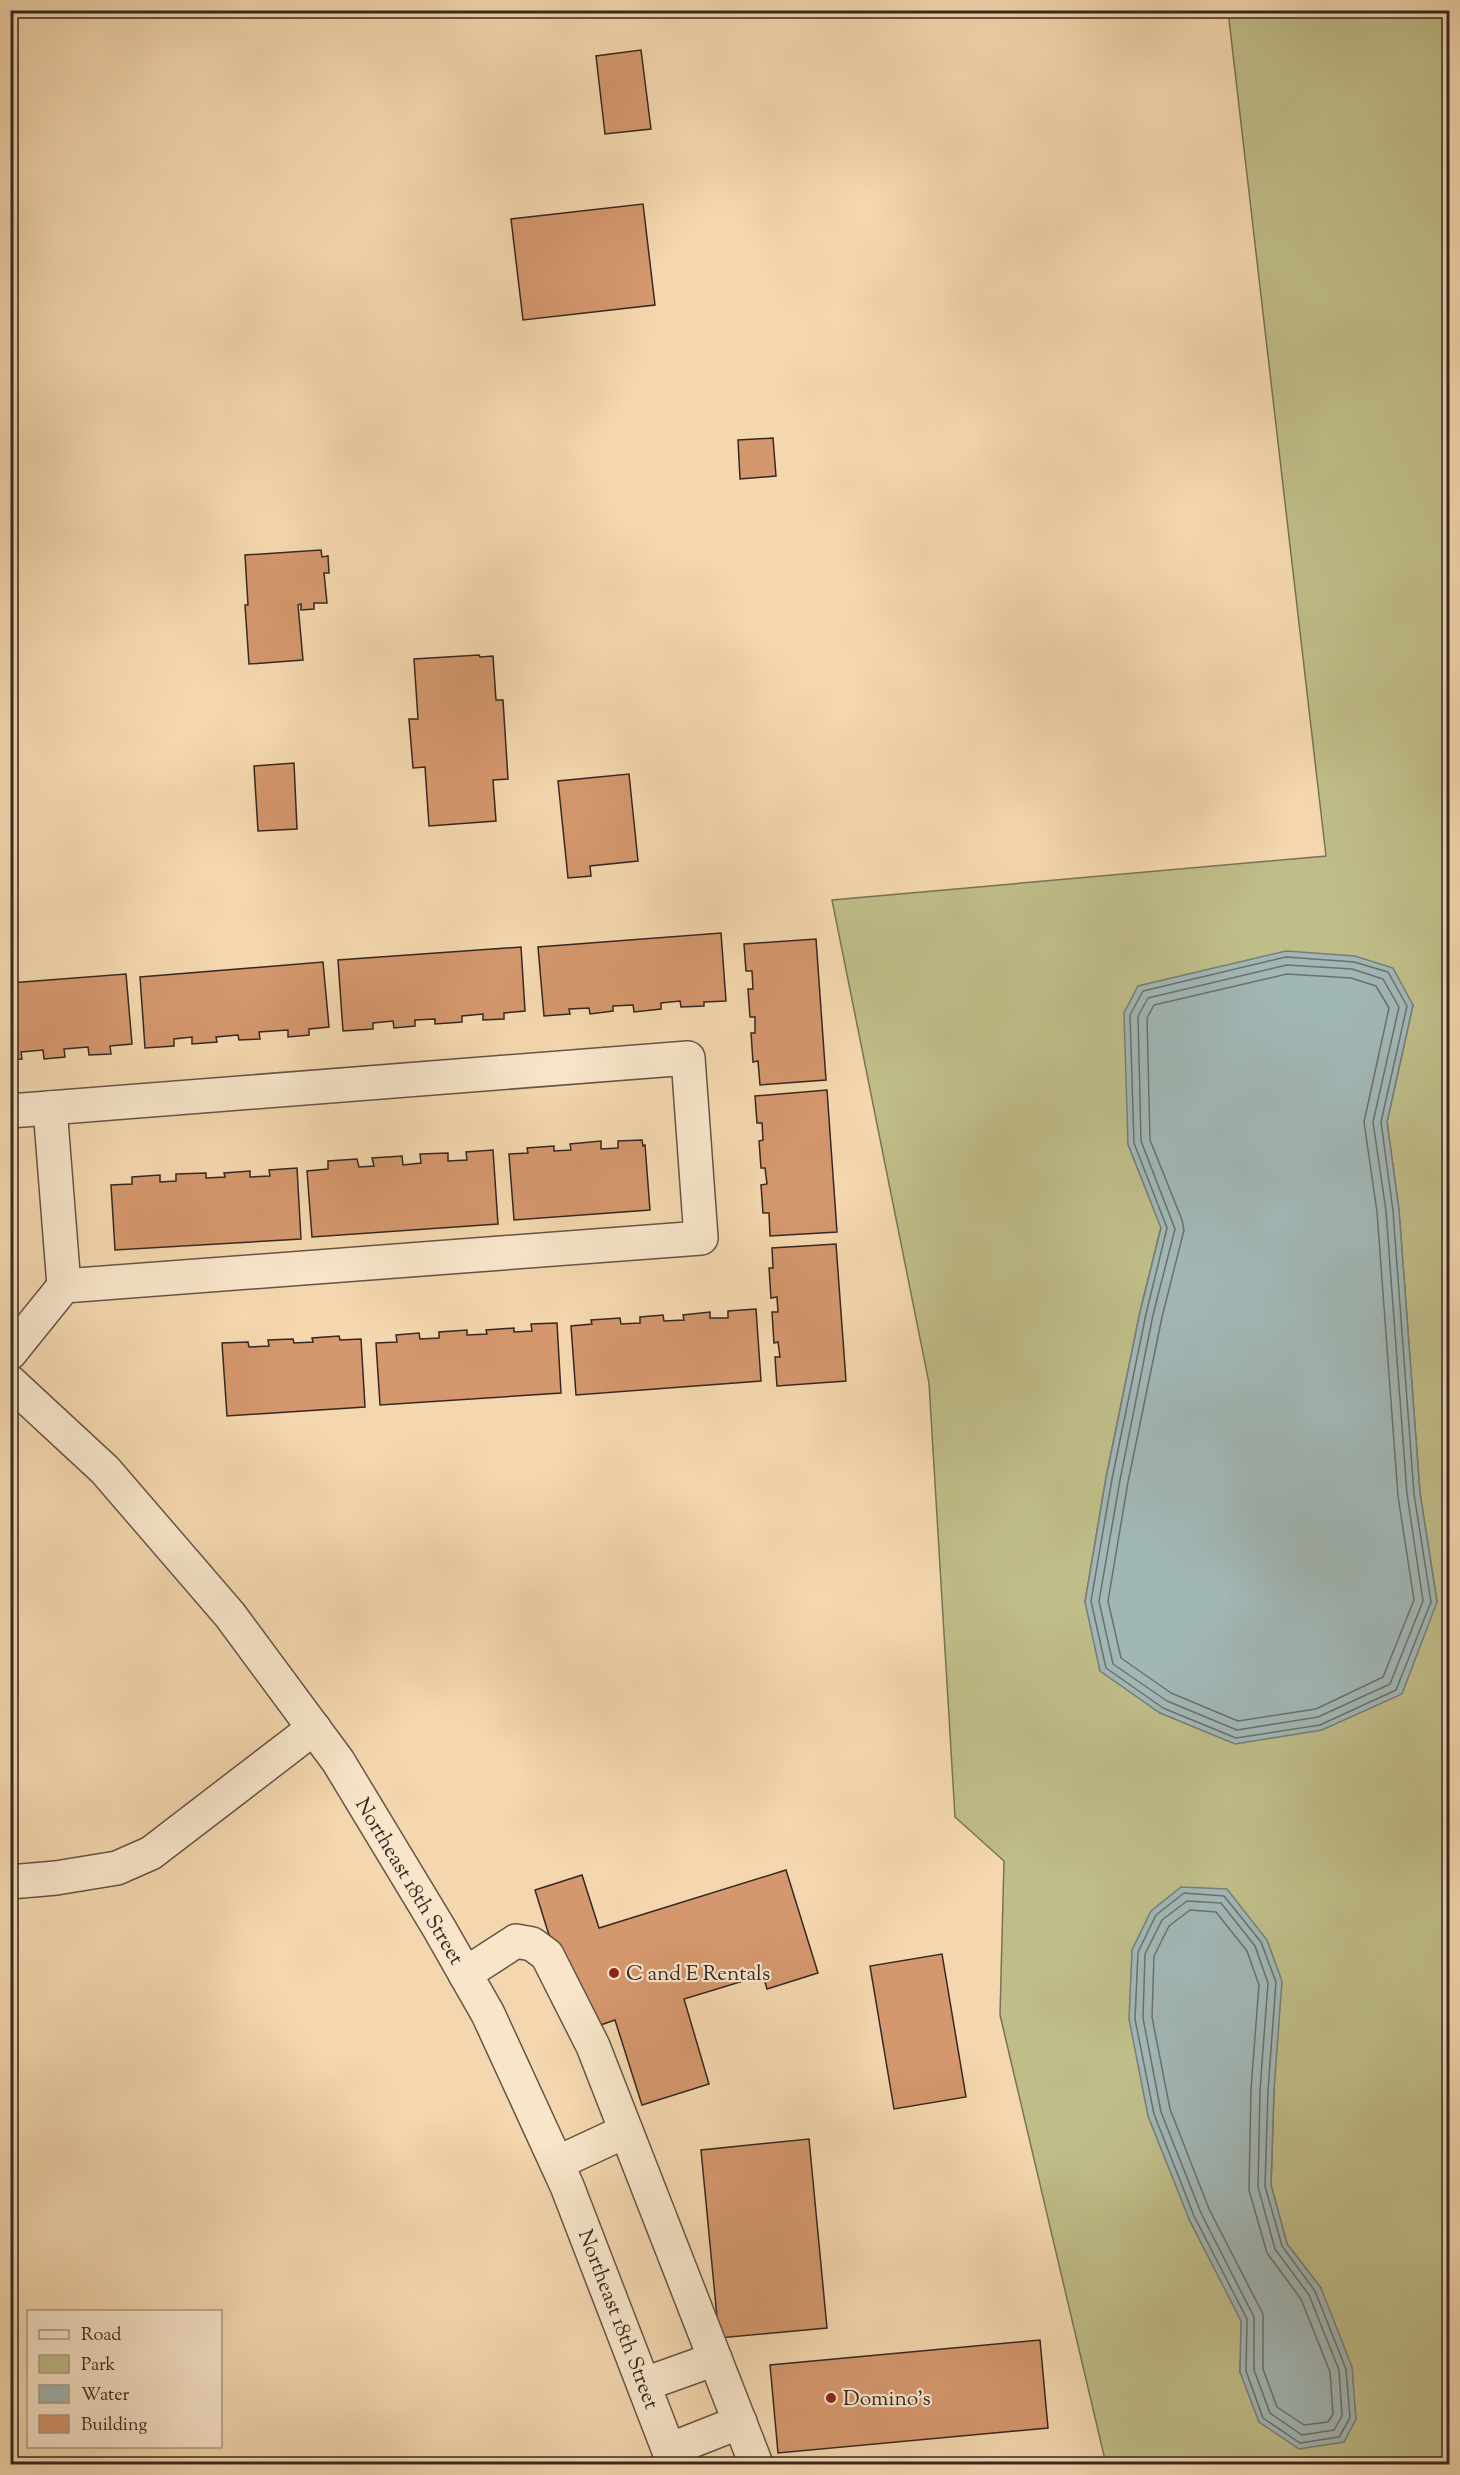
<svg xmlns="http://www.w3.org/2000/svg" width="1460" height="2475" viewBox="0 0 1460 2475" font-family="'Sorts Mill Goudy',serif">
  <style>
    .green { fill: #bfbd88; stroke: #7a7256; stroke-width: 1.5; fill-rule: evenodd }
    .water { fill: #a1b7b6; stroke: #767e7b; stroke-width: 1.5 }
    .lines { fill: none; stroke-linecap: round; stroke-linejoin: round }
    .shore { stroke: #6b706c; stroke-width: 1.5 }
    .building { fill: #d5976d; stroke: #352823; stroke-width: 1.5 }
    .minor-casing { stroke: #655446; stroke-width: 36 }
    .minor { stroke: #f8e5ca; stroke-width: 33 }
    .poi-dot { fill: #8f2418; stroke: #f8e5ca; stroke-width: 2 }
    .labels { text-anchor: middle; stroke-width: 4.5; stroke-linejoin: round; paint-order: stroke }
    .street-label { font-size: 21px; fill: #352823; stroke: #f8e5ca }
    .poi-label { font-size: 21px; fill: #352823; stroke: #f8e5ca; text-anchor: start }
  </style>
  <rect width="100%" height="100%" fill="#f4d7ae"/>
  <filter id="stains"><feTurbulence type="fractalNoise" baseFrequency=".00333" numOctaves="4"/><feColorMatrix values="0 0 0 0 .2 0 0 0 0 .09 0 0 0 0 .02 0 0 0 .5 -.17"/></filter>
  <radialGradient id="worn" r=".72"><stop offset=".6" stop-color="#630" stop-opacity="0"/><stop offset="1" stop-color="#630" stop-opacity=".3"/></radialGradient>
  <!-- green -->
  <path class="green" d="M 1228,11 L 1449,11 L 1449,2464 L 1106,2464 L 1000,2015 L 1004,1861 L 955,1817 L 929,1383 L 832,900 L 1326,856 ZM 1413,1005 L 1387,1122 L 1399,1210 L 1420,1493 L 1437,1602 L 1085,1602 L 1106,1478 L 1140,1312 L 1161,1227 L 1128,1144 ZM 1274,2090 L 1271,2185 L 1287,2244 L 1321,2288 L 1240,2372 L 1242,2321 L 1189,2219 Z"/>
  <!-- water -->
  <g class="water">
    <path d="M 1286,951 L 1355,956 L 1393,968 L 1413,1005 L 1387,1122 L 1399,1210 L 1420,1493 L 1437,1602 L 1402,1694 L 1322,1730 L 1235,1744 L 1160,1713 L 1100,1671 L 1085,1602 L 1106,1478 L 1140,1312 L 1161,1228 L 1128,1144 L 1124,1013 L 1138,986 Z"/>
    <path d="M 1181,1887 L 1227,1889 L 1267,1940 L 1282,1981 L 1274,2090 L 1271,2185 L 1287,2244 L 1321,2288 L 1352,2367 L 1356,2419 L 1344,2442 L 1299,2449 L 1259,2422 L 1240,2372 L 1241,2321 L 1189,2219 L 1148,2116 L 1129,2019 L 1132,1950 L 1151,1911 Z"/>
  </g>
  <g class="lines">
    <!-- shore -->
    <g class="shore">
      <path d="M 1286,957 L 1354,962 L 1388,972 L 1407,1006 L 1381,1122 L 1393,1211 L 1414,1494 L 1431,1602 L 1396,1690 L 1320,1725 L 1236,1738 L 1163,1708 L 1106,1668 L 1091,1601 L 1112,1479 L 1146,1314 L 1167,1228 L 1134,1143 L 1130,1015 L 1143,991 Z"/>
      <path d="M 1287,965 L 1352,969 L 1383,979 L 1399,1007 L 1373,1122 L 1386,1211 L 1407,1494 L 1423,1601 L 1390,1684 L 1318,1717 L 1237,1730 L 1167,1701 L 1113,1664 L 1099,1601 L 1120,1480 L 1153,1315 L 1175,1229 L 1141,1141 L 1138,1016 L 1148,998 Z"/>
      <path d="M 1287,974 L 1351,978 L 1376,986 L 1389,1008 L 1364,1122 L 1377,1212 L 1398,1496 L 1414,1600 L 1383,1677 L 1316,1709 L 1238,1721 L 1171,1693 L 1121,1658 L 1108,1601 L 1128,1482 L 1162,1317 L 1184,1230 L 1182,1220 L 1150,1140 L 1147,1018 L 1154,1005 Z"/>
      <path d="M 1184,1893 L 1224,1896 L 1261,1942 L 1276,1982 L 1268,2090 L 1265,2186 L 1282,2246 L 1315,2291 L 1346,2369 L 1350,2418 L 1339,2437 L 1300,2443 L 1263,2418 L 1246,2371 L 1247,2319 L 1194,2216 L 1154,2114 L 1135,2019 L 1138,1952 L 1156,1915 Z"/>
      <path d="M 1187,1901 L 1221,1903 L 1255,1946 L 1268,1983 L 1260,2090 L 1258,2187 L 1275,2249 L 1309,2295 L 1339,2370 L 1342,2416 L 1334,2430 L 1302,2435 L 1270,2413 L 1254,2370 L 1254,2317 L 1201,2213 L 1161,2112 L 1143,2018 L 1145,1954 L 1162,1920 Z"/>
      <path d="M 1190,1910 L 1216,1912 L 1247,1951 L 1259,1985 L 1251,2089 L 1249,2190 L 1267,2253 L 1301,2299 L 1330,2372 L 1333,2414 L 1328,2422 L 1304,2425 L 1277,2407 L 1263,2369 L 1263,2314 L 1209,2209 L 1170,2109 L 1152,2017 L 1154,1956 L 1169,1926 Z"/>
    </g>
  </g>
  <!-- building -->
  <g class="building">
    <path d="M 641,50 L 651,129 L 605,134 L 596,56 Z"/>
    <path d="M 643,204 L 655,305 L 523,320 L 511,219 Z"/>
    <path d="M 773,438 L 776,476 L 740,479 L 738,440 Z"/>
    <path d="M 321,550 L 322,557 L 328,556 L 329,573 L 324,573 L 327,603 L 314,603 L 314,609 L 301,610 L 301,604 L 298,605 L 303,660 L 249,664 L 245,605 L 248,605 L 245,555 Z"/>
    <path d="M 479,655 L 480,657 L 493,656 L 496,700 L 503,700 L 508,779 L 493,780 L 496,821 L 429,826 L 425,767 L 413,768 L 409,719 L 418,719 L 414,659 Z"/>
    <path d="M 294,763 L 297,829 L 258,831 L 254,766 Z"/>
    <path d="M 629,774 L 638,861 L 590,866 L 591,876 L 568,878 L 558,781 Z"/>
    <path d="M 721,933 L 726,1001 L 704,1002 L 704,1006 L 681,1007 L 680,1001 L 661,1003 L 661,1009 L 634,1012 L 633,1005 L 613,1006 L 613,1011 L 590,1014 L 589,1008 L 569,1009 L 570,1014 L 544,1016 L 538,947 Z"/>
    <path d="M 816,939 L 826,1080 L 760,1085 L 758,1061 L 753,1062 L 751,1033 L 755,1033 L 755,1017 L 750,1017 L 748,989 L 753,989 L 752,971 L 746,971 L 744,944 Z"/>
    <path d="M 521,947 L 525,1011 L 504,1013 L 504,1019 L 483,1020 L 483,1014 L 462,1016 L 462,1022 L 435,1024 L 435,1019 L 415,1020 L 415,1026 L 394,1028 L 393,1021 L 373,1023 L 373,1029 L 343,1031 L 338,960 Z"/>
    <path d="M 323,962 L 329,1027 L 309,1029 L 309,1035 L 288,1037 L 288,1030 L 259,1032 L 260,1039 L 239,1040 L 238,1035 L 216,1037 L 217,1042 L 192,1044 L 192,1037 L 174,1039 L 174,1046 L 145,1048 L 140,977 Z"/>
    <path d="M 126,974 L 132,1044 L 110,1046 L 111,1054 L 89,1055 L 88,1047 L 64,1049 L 65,1057 L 44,1059 L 43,1050 L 21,1052 L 22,1059 L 10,1060 L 10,983 Z"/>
    <path d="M 827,1090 L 837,1232 L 770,1236 L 769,1213 L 763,1213 L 761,1185 L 767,1184 L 765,1168 L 761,1168 L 759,1141 L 763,1140 L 762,1123 L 757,1123 L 755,1096 Z"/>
    <path d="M 642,1140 L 643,1146 L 645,1145 L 650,1210 L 514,1220 L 509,1154 L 528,1153 L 527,1148 L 554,1146 L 554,1151 L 571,1150 L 570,1144 L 601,1141 L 601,1149 L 618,1148 L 618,1141 Z"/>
    <path d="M 493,1150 L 498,1224 L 312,1237 L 307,1171 L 328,1169 L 328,1161 L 357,1159 L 359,1167 L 374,1166 L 372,1158 L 402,1156 L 403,1165 L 421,1163 L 420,1154 L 448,1153 L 448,1161 L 467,1160 L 466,1152 Z"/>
    <path d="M 297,1168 L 301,1239 L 115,1250 L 111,1185 L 132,1184 L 132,1177 L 160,1175 L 160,1182 L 176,1181 L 176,1174 L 206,1173 L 206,1178 L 225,1177 L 224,1173 L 250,1171 L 250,1177 L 270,1176 L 269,1170 Z"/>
    <path d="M 836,1244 L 846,1381 L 777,1386 L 775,1357 L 780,1357 L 778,1342 L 774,1343 L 772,1312 L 778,1312 L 777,1297 L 771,1298 L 769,1268 L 773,1268 L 772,1248 Z"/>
    <path d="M 756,1309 L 761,1381 L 576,1395 L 571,1326 L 592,1324 L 591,1320 L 620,1318 L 621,1324 L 640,1323 L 640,1317 L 663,1315 L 664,1321 L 684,1320 L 683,1315 L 710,1312 L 710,1318 L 728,1318 L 728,1311 Z"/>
    <path d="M 557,1323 L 561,1393 L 380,1405 L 376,1343 L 397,1342 L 396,1335 L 419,1333 L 420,1339 L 439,1338 L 439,1332 L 467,1330 L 467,1335 L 487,1334 L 486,1330 L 514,1328 L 514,1332 L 532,1331 L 531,1324 Z"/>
    <path d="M 339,1336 L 340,1340 L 361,1339 L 365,1407 L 227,1416 L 222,1343 L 248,1342 L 249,1347 L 269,1346 L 268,1340 L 293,1339 L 294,1343 L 313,1342 L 312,1338 Z"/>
    <path d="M 786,1870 L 818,1973 L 767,1989 L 763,1975 L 684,1999 L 709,2084 L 642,2105 L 615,2020 L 592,2028 L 548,1932 L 535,1890 L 582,1875 L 599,1928 Z"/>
    <path d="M 942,1954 L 966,2097 L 894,2109 L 870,1966 Z"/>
    <path d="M 809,2139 L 827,2328 L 719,2338 L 701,2150 Z"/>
    <path d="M 1040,2340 L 1048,2428 L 778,2453 L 770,2365 Z"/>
  </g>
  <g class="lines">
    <!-- minor casing -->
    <g class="minor-casing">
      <g id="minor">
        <path d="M 50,1108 L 64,1286"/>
        <path d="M 10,1111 L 688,1058 L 701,1238 L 64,1286 L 10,1353"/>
        <path d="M 10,1382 L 105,1470 L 230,1615 L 338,1761 L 439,1928 L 488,2014 L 567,2186 L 674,2464"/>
        <path d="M 10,1882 L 56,1878 L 117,1868 L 151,1853 L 314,1728"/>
        <path d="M 465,1974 L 516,1941 L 532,1944 L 547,1955 L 593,2046 L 756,2464"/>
        <path d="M 557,2163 L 626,2131"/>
        <path d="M 645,2384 L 715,2359"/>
        <path d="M 669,2450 L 740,2422"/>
      </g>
    </g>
    <!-- minor -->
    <use href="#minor" class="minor"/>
  </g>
  <!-- markers -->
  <g class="poi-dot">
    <circle cx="614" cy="1973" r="6"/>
    <circle cx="831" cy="2398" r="6"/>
  </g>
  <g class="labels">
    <!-- street labels -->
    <g class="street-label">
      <text transform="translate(410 1881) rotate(59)" y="7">Northeast 18th Street</text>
      <text transform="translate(619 2319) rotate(69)" y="7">Northeast 18th Street</text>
    </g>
    <!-- poi labels -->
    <g class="poi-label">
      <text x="626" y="1980">C and E Rentals</text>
      <text x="843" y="2405">Domino's</text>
    </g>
  </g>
  <!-- margin -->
  <rect width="1460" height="2475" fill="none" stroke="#f4d7ae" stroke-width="36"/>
  <rect x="12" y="12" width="1436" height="2451" fill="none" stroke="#352823" stroke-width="3"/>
  <rect x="18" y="18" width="1424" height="2439" fill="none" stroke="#352823" stroke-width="1.5"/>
  <!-- legend -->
  <rect x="27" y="2310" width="195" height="138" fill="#f8e5ca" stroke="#aa9987" stroke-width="1.5"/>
  <rect x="39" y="2330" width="30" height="9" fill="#f8e5ca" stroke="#aa9987" stroke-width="1.5"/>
  <text x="81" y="2340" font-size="18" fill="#352823">Road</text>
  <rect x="39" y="2355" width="30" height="18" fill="#bfbd88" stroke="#aa9987" stroke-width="1.5"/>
  <text x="81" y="2370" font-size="18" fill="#352823">Park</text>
  <rect x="39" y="2385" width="30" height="18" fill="#a1b7b6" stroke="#aa9987" stroke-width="1.5"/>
  <text x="81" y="2400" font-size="18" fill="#352823">Water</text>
  <rect x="39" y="2415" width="30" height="18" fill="#d5976d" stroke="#aa9987" stroke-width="1.5"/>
  <text x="81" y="2430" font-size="18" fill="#352823">Building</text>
  <rect width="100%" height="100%" filter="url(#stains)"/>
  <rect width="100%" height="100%" fill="url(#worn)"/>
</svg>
